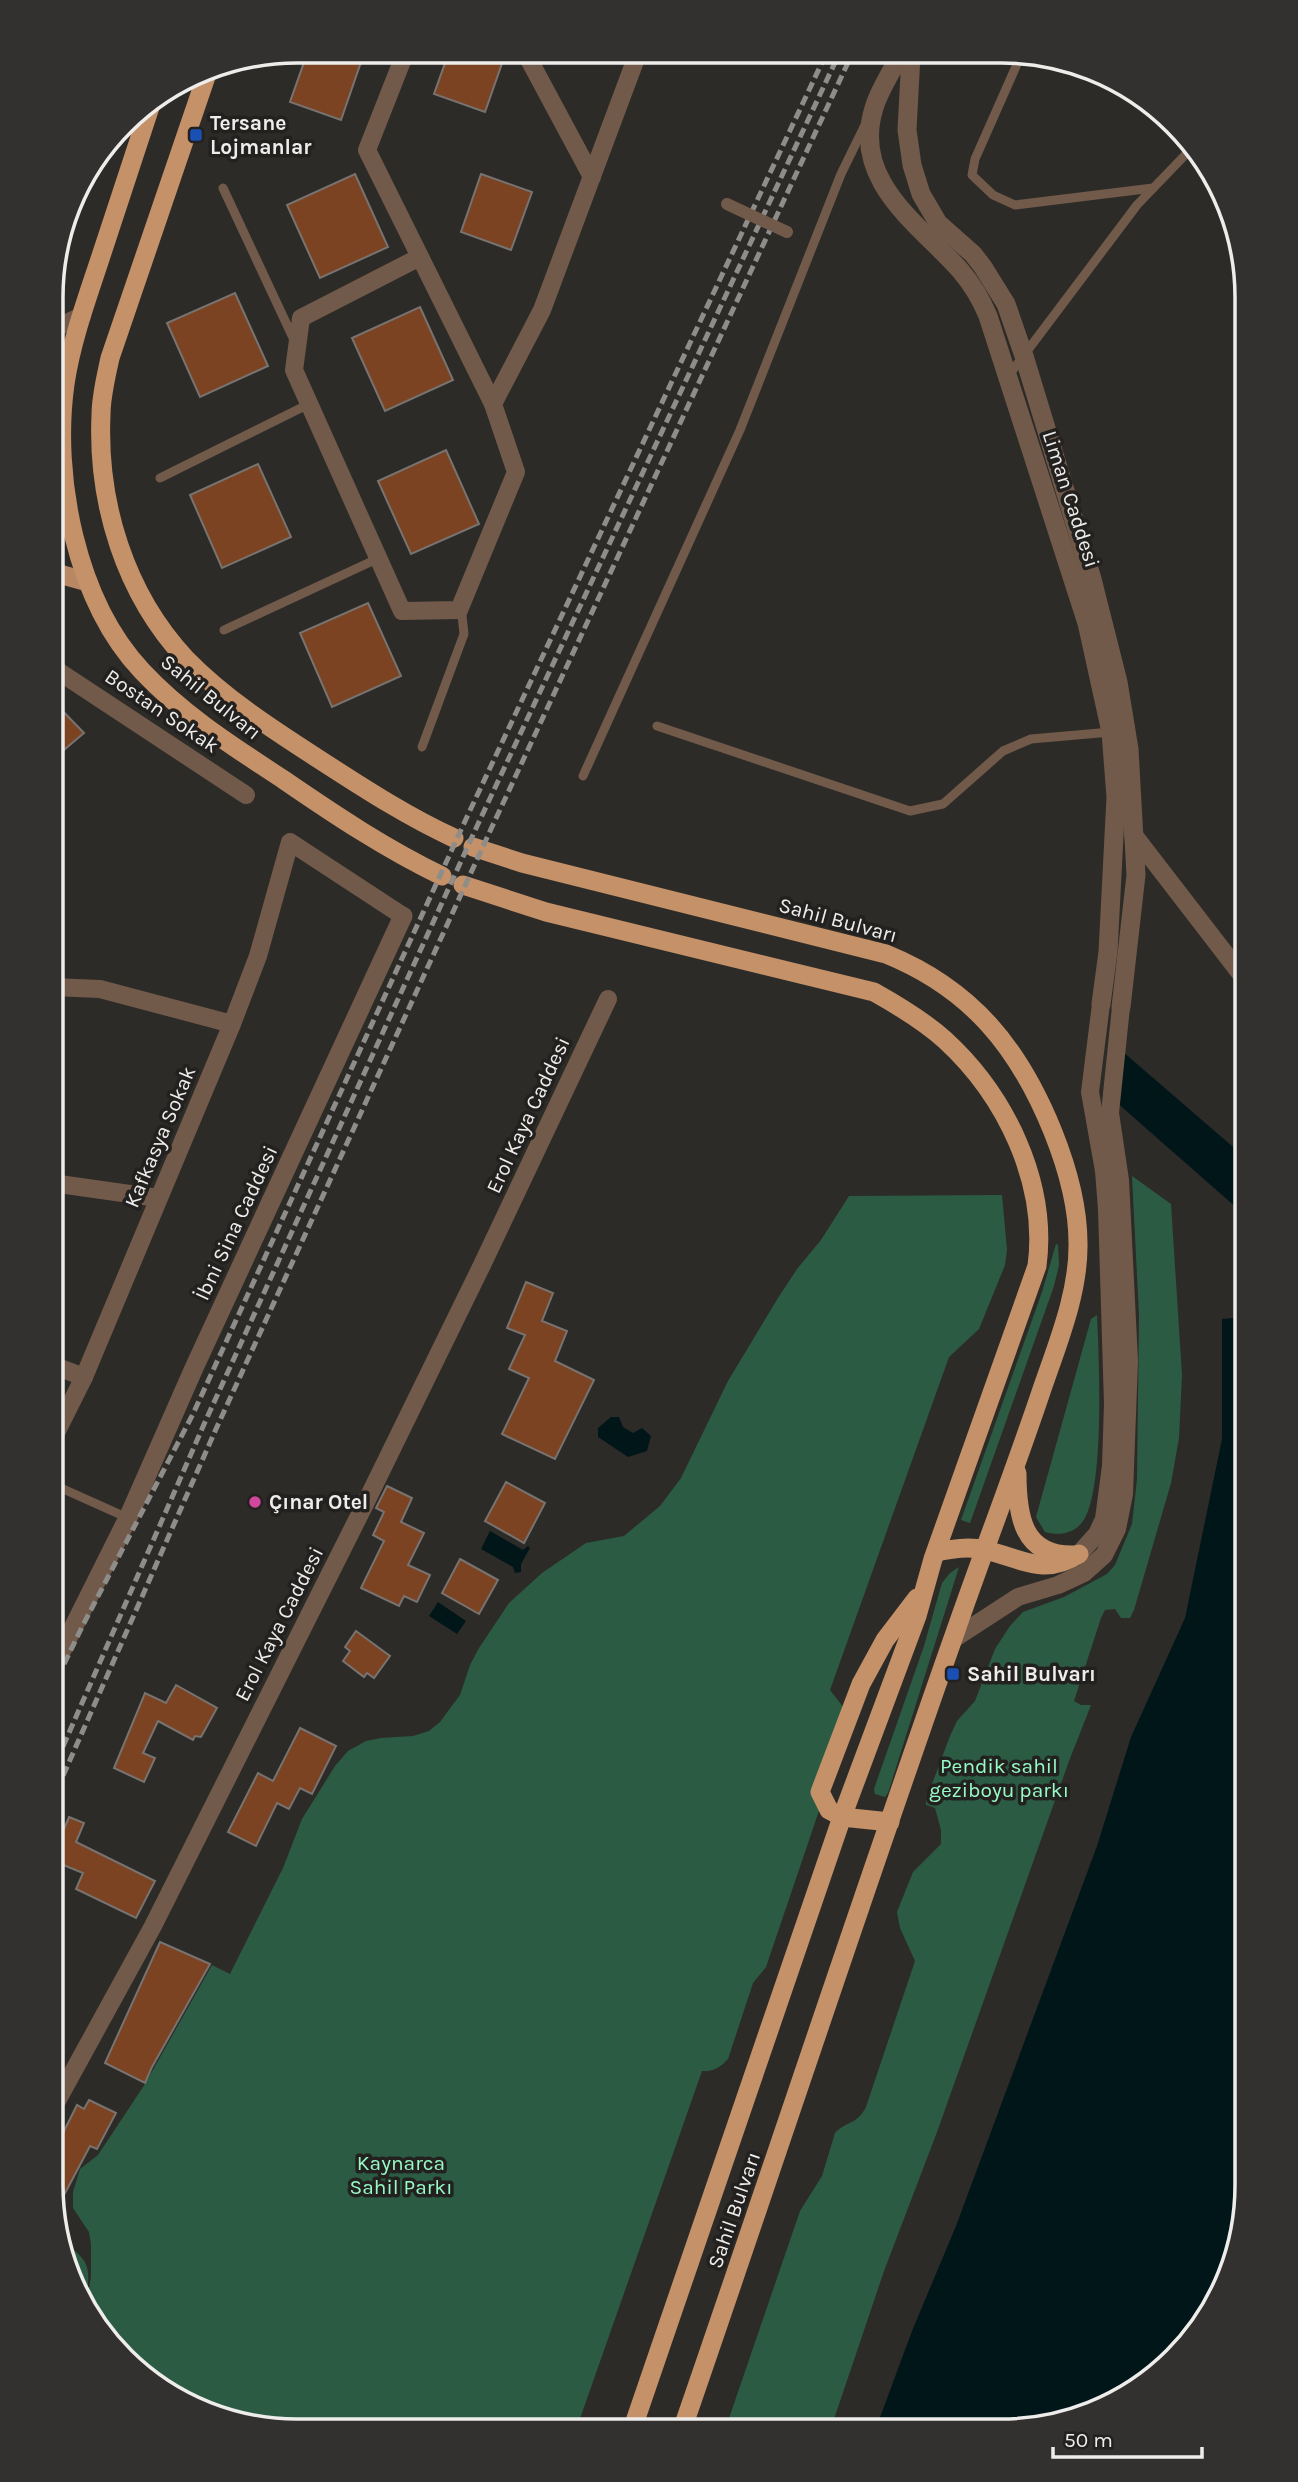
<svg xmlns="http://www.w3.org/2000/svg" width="1298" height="2482" viewBox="0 0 1298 2482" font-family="Karla,sans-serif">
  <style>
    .green { fill: #2b5c43 }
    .water { fill: #001619 }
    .building { fill: #7b4321; stroke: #777371; stroke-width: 2 }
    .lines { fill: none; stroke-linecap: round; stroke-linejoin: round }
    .service { stroke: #715a49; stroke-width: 9 }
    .minor { stroke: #715a49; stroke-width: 18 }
    .tertiary { stroke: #715a49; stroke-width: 19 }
    .primary { stroke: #b78863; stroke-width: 19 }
    .trunk { stroke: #c49168; stroke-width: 19 }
    .rail { stroke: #8e8d8a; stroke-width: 5; stroke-dasharray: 10 5; stroke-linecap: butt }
    .pedestrian-bridge { stroke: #715a49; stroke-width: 12 }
    .transit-dot { fill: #1a4fb4; stroke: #23211f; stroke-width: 2.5 }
    .hotel-dot { fill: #d1479c; stroke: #23211f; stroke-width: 2.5 }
    .labels { text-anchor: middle; stroke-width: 7; stroke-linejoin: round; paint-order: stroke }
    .poi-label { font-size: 21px; font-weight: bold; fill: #eeedeb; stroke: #23211f; text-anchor: start }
    .street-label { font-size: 21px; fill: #eeedeb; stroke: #23211f }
    .park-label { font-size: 21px; fill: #96fac5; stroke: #23211f }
    .rim { fill: none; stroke: #eeedeb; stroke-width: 3.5 }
  </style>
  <rect width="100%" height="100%" fill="#2d2b28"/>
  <!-- green -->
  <g class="green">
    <path d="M 1132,1176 L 1171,1204 L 1182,1375 L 1179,1438 L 1171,1483 L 1134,1610 L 1130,1618 L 1121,1618 L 1115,1609 L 1105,1610 L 1101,1618 L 1074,1701 L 1081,1705 L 1091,1705 L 1069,1761 L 937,2132 L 884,2271 L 830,2431 L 725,2430 L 800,2211 L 822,2176 L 835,2133 C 846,2121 857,2125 866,2107 L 915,1961 L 900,1928 L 897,1912 L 913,1872 L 941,1844 L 941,1830 L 935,1808 L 926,1805 L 926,1800 L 950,1736 L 957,1721 L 975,1701 L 995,1649 L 1010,1626 L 1023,1612 L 1064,1597 L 1107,1574 L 1115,1565 L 1132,1524 L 1137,1479 L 1139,1315 Z"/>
    <path d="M 1002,1195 L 1007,1250 L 1005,1265 L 979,1329 L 949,1357 L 830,1690 L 843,1707 L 826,1790 L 766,1967 L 753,1983 L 728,2059 C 721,2067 713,2072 702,2071 L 576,2430 L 265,2429 L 189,2406 L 135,2370 L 87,2299 L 91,2277 L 91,2244 L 89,2232 L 73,2208 L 73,2192 L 80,2169 L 98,2155 L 145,2084 L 212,1965 L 230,1974 L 283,1868 L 302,1819 L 335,1766 L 348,1751 L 366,1741 L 381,1738 L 413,1736 L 429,1731 L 440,1722 L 460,1695 L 470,1665 L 479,1648 L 509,1603 L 542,1573 L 586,1543 L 624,1536 L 660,1506 L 681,1478 L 728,1381 L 778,1298 L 797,1269 L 821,1240 L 849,1196 Z"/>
    <path d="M 1056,1244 L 1058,1245 L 1059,1265 L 1054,1286 L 970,1523 L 961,1520 L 1042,1292 Z"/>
    <path d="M 1097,1315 C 1099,1356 1105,1490 1083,1521 C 1074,1534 1059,1536 1045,1532 L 1036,1517 L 1091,1319 Z"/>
    <path d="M 959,1567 L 888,1793 L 885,1797 L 875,1794 L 874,1789 L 924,1646 L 942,1583 L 950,1573 Z"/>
    <path d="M 60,2241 C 87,2257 92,2266 86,2297 L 64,2264 Z"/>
  </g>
  <!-- water -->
  <g class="water">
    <path d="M 1122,1051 L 1247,1159 L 1247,1217 L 1115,1101 Z"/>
    <path d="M 1244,1317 L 1247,1320 L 1247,2201 L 1229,2279 L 1196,2335 L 1138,2389 L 1080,2418 L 1001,2431 L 875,2431 L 912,2331 L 956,2226 L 1097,1846 L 1131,1737 L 1185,1618 L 1222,1439 L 1222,1319 Z"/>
    <path d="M 611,1417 L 619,1417 L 623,1427 L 633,1433 L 642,1428 L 651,1436 L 647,1451 L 628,1457 L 598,1437 L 598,1428 Z"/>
    <path d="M 490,1531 L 523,1550 L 528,1546 L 530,1548 L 521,1564 L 521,1572 L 515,1573 L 513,1567 L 481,1549 Z"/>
    <path d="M 438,1602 L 466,1621 L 457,1634 L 429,1616 Z"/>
  </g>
  <!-- building -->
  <g class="building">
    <path d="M 308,51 L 331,51 L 361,62 L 341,120 L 290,102 Z"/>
    <path d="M 449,52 L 506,52 L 485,112 L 434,94 Z"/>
    <path d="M 355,174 L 388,247 L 320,278 L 287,205 Z"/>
    <path d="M 481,174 L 532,192 L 511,250 L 461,232 Z"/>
    <path d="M 235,293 L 268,366 L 200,397 L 167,323 Z"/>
    <path d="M 420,307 L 453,380 L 385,411 L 352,338 Z"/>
    <path d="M 446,450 L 479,524 L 411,554 L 378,481 Z"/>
    <path d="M 258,464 L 291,537 L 222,568 L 190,495 Z"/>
    <path d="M 368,603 L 401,676 L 332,707 L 300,633 Z"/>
    <path d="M 52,700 L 84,733 L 52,760 Z"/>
    <path d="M 526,1282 L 553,1293 L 542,1321 L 567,1331 L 555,1361 L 594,1380 L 555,1459 L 502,1434 L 529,1378 L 509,1369 L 525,1335 L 507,1328 Z"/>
    <path d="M 506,1482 L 545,1503 L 524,1543 L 485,1521 Z"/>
    <path d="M 387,1486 L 412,1498 L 401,1522 L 424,1533 L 408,1565 L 430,1575 L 417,1602 L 404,1596 L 399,1606 L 361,1588 L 384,1541 L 373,1535 L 384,1512 L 376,1508 Z"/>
    <path d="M 460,1559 L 498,1580 L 479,1614 L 442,1593 Z"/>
    <path d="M 356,1631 L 390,1656 L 374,1678 L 367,1673 L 364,1677 L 343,1661 L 350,1651 L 345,1647 Z"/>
    <path d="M 176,1685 L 217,1708 L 201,1737 L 195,1736 L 193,1740 L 158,1721 L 143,1753 L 155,1758 L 144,1782 L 114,1768 L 145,1693 L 166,1703 Z"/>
    <path d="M 300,1728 L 336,1746 L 312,1794 L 300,1788 L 289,1809 L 277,1803 L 256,1846 L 228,1832 L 258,1773 L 273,1781 Z"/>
    <path d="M 69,1817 L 84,1823 L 76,1842 L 155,1881 L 136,1918 L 76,1889 L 83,1873 L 51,1860 Z"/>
    <path d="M 160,1942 L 210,1964 L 152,2067 L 145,2083 L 105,2063 Z"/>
    <path d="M 89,2100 L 116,2113 L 97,2149 L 90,2146 L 55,2212 L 51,2185 L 51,2157 L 77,2105 L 84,2109 Z"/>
  </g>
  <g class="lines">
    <!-- service -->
    <g class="service">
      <path d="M 1021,55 L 975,159 L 972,175 L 993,195 L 1015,205 L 1153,188"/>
      <path d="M 223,188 L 295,342"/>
      <path d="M 1009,375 L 1137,205 L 1189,151"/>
      <path d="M 160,478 L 309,404"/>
      <path d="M 224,630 L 379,558"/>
      <path d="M 657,726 L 910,811 L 943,804 L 1003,751 L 1031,739 L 1111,732"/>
      <path d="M 422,747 L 464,634 L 461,606"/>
      <path d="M 583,776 L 740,430 L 841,174 L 865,125"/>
      <path d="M 52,1484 L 128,1518"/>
    </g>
    <!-- minor -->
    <g class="minor">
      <path d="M 406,51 L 367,150 L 493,404 L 516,472 L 459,610 L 402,611 L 294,370 L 301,318 L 420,257"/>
      <path d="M 525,52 L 592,177"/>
      <path d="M 53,329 L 82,316"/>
      <path d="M 493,404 L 542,310 L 638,53"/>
      <path d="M 52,667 L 246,795"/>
      <path d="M 1133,834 L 1247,982"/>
      <path d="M 52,987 L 100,989 L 232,1024"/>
      <path d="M 52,1183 L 158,1198"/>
      <path d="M 52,1365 L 84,1377"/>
      <path d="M 52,1441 L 84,1377 L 232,1024 L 258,956 L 290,842 L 403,916"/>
      <path d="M 1079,1554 L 1097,1534 L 1104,1519 L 1111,1466 L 1113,1404 L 1107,1209 L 1104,1171 L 1090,1092 L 1101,1004"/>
      <path d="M 952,1640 L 1018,1597 L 1058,1585 L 1084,1573 L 1104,1555 L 1117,1529 L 1124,1494 L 1129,1361 L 1120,1180 L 1110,1113 L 1121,1007"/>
      <path d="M 51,2112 L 153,1926 L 365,1504 L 482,1265 L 608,999"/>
    </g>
    <!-- tertiary -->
    <g class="tertiary">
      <path d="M 900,54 C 892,72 879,90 874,108 C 851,181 919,224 960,270 C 972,284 981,299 988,316 L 1087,623 L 1111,732 L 1116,797 L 1108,952 L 1101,1004"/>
      <path d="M 911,55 L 907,130 L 912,165 L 921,194 L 938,223 L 973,254 L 983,267 L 1006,304 L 1024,356 L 1092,579 L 1118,682 L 1129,749 L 1136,875 L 1121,1007"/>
      <path d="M 51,1672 L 128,1518 L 194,1368 L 403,916"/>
    </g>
    <!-- primary -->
    <path class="primary" d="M 52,572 L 88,582"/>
    <!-- trunk -->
    <g class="trunk">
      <path d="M 209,68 L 110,358 C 106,377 101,396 101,415 C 97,503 125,594 186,659 C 224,698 272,729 317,758 C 362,787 406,816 454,838"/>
      <path d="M 152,101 C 134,155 117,208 99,262 C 86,301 71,343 65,384 C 52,477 76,601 142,671 C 183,715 234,747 284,780 C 335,815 386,849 442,876"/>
      <path d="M 473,847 L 522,863 L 886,954 C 972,989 1019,1048 1053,1132 C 1067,1167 1078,1206 1078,1243 C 1079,1293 1057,1345 1041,1392 C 1014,1472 984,1550 956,1630 C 862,1896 774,2164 682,2430"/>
      <path d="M 463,885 L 546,912 L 874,992 C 899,1006 924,1021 945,1040 C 1006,1096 1048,1183 1037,1266 L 933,1559 L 917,1616 L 842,1817 L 632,2430"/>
      <path d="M 1017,1473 C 1017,1515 1022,1557 1075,1555"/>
      <path d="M 936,1552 C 952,1549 969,1546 985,1550 C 1021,1558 1043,1577 1079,1554"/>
      <path d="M 890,1822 L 842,1817 L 829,1810 L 820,1792 L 861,1684 L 885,1640 L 917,1598"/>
    </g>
    <!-- rail -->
    <g class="rail">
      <path d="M 51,1691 L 83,1625 L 193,1414 L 466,819 L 826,54"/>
      <path d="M 51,1774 L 205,1422 L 478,824 L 839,54"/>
      <path d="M 51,1803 L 216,1429 L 491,829 L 852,54"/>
    </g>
    <!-- pedestrian-bridge -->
    <path class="pedestrian-bridge" d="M 727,204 L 787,232"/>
  </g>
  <!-- markers -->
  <g class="transit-dot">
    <rect x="189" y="128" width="14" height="14" rx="3.5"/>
    <rect x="946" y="1667" width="14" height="14" rx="3.5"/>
  </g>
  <circle class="hotel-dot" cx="255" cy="1502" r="7"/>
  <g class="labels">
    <!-- poi labels -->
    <g class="poi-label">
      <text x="210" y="130">Tersane<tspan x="210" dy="24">Lojmanlar</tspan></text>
      <text x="269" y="1509">Çınar Otel</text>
      <text x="967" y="1681">Sahil Bulvarı</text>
    </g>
    <!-- street labels -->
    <g class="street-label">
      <text transform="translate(1071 499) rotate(72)" y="7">Liman Caddesi</text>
      <text transform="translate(211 697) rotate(39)" y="7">Sahil Bulvarı</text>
      <text transform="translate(162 711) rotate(34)" y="7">Bostan Sokak</text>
      <text transform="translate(838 920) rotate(15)" y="7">Sahil Bulvarı</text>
      <text transform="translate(528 1115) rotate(-65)" y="7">Erol Kaya Caddesi</text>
      <text transform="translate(160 1137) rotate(-67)" y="7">Kafkasya Sokak</text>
      <text transform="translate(236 1223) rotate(-65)" y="7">İbni Sina Caddesi</text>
      <text transform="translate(279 1624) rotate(-63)" y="7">Erol Kaya Caddesi</text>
      <text transform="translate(734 2210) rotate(-71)" y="7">Sahil Bulvarı</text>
    </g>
    <!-- park labels -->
    <g class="park-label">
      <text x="999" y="1773">Pendik sahil<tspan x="999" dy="24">geziboyu parkı</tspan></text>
      <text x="401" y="2170">Kaynarca<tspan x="401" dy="24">Sahil Parkı</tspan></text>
    </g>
  </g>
  <!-- crop -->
  <path d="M0 0H1298V2482H0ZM297 63H1001A234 234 0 0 1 1235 297V2185A234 234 0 0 1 1001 2419H297A234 234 0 0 1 63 2185V297A234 234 0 0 1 297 63Z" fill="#33312f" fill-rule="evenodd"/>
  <path class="rim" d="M297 63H1001A234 234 0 0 1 1235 297V2185A234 234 0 0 1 1001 2419H297A234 234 0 0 1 63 2185V297A234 234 0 0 1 297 63Z"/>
  <!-- scale -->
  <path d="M1053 2447v10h149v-10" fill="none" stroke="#eeedeb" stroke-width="3.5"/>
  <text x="1064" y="2447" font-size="21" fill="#eeedeb" stroke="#23211f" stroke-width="5" paint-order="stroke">50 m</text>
</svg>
